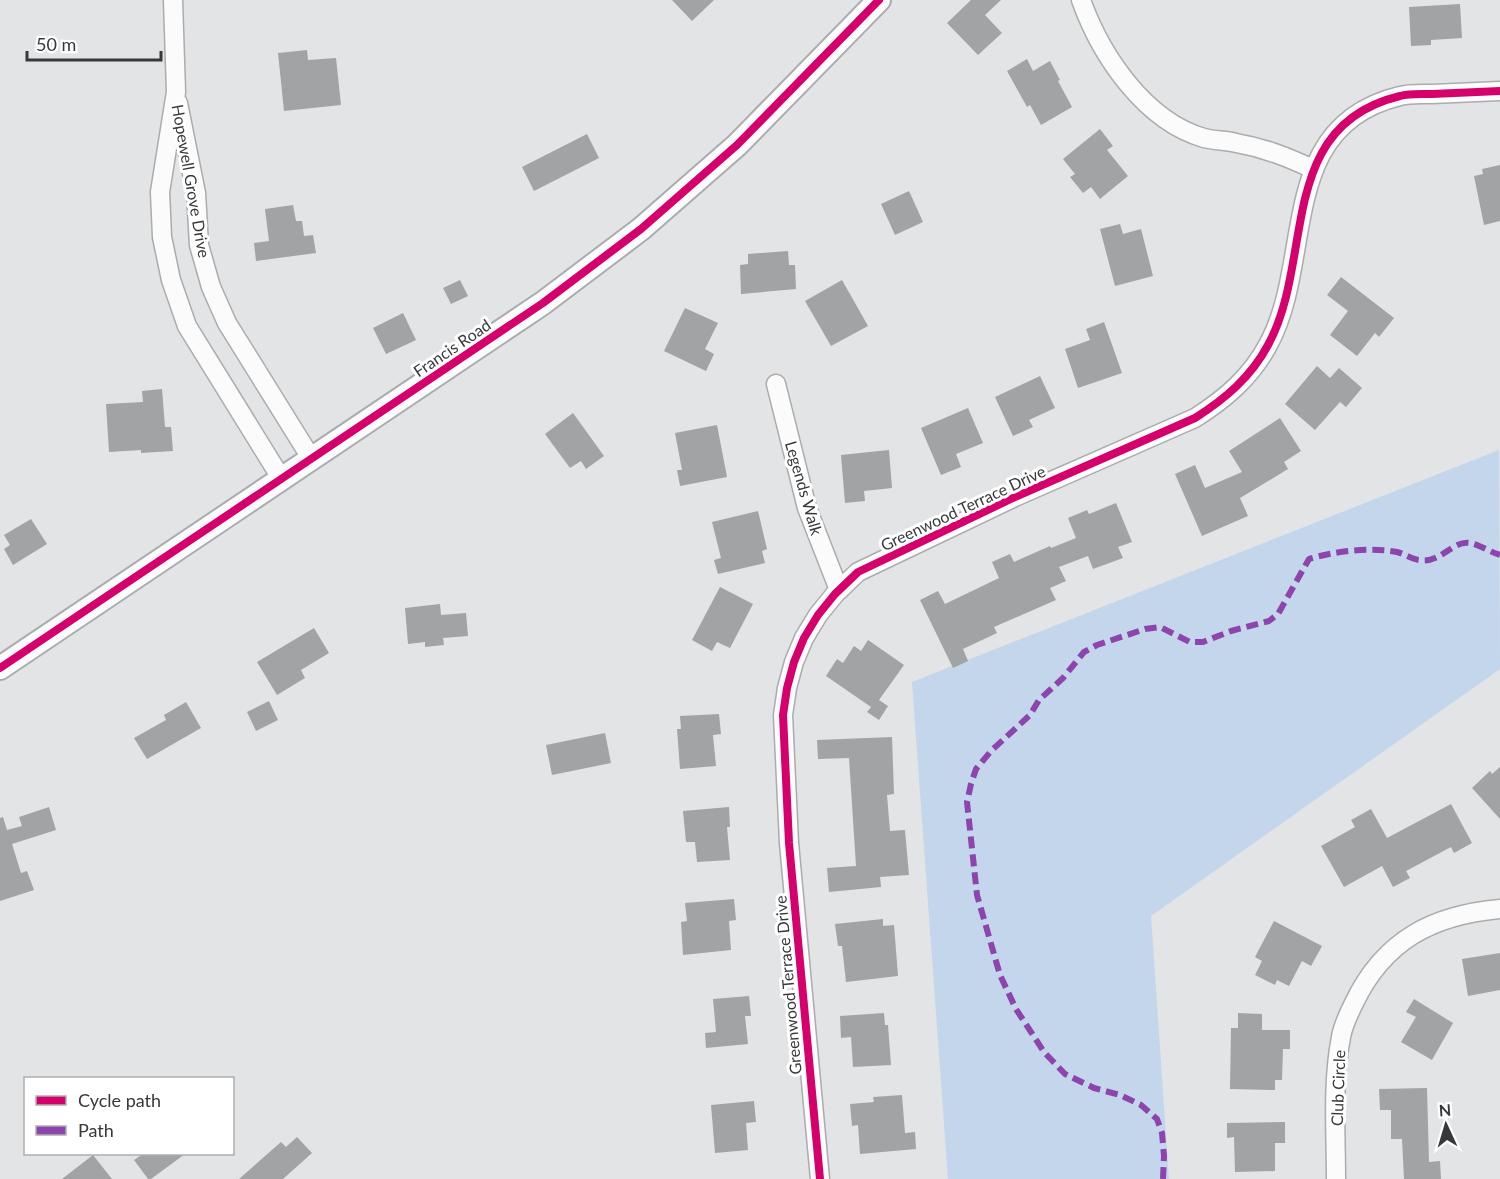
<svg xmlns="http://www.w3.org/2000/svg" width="1500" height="1179" viewBox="0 0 1500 1179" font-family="Lato,sans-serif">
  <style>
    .green { fill: #c3d6ec }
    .building { fill: #a2a3a5 }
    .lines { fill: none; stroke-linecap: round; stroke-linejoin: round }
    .minor-casing { stroke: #aaacad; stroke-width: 21 }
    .tertiary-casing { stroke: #aaacad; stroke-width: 26 }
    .minor { stroke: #fbfbfb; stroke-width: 18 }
    .tertiary { stroke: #fbfbfb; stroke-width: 22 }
    .quiet { stroke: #8e44ad; stroke-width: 6; stroke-dasharray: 12 6; stroke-linecap: butt }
    .cycleway-casing { stroke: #fff; stroke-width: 11 }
    .cycleway { stroke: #d6006c; stroke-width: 8 }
    .labels { text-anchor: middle; stroke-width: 6; stroke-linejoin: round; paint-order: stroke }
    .street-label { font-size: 16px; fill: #37383a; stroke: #fff }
  </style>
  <rect width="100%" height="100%" fill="#e2e4e6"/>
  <!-- green -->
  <path class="green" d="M 1499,450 L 1500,669 L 1151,916 L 1169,1179 L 948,1179 L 912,682 Z"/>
  <!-- building -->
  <g class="building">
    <path d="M 672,0 L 714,0 L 692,21 Z"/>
    <path d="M 971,0 L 1001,0 L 985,15 L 1002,33 L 978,55 L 947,23 Z"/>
    <path d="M 1460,4 L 1462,38 L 1431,40 L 1431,45 L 1411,46 L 1409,7 Z"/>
    <path d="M 307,50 L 308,60 L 336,58 L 341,105 L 284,111 L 278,53 Z"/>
    <path d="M 1027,59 L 1033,71 L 1050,61 L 1060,80 L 1058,81 L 1072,107 L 1041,125 L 1030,105 L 1027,107 L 1007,71 Z"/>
    <path d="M 1100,129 L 1113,146 L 1107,150 L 1128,176 L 1100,199 L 1091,187 L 1083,193 L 1070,177 L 1075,174 L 1063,159 Z"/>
    <path d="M 587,134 L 599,158 L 534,191 L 522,167 Z"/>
    <path d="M 1500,165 L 1500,221 L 1484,225 L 1474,176 L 1483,174 L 1482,169 Z"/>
    <path d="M 909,191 L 923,222 L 895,235 L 881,204 Z"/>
    <path d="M 293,205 L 296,221 L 302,221 L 304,236 L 313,235 L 316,253 L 256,261 L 254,243 L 269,241 L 265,209 Z"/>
    <path d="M 1120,224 L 1123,234 L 1141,229 L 1153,276 L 1115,286 L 1100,229 Z"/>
    <path d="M 788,251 L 789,265 L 795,265 L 796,289 L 741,294 L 740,265 L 748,264 L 748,254 Z"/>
    <path d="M 1341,277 L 1394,318 L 1379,337 L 1375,333 L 1357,356 L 1330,335 L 1348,311 L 1327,295 Z"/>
    <path d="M 460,280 L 468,296 L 451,304 L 443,288 Z"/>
    <path d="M 842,280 L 868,326 L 831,346 L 805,301 Z"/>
    <path d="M 685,308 L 718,323 L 705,349 L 714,354 L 706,371 L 664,351 Z"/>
    <path d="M 403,313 L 416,340 L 386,354 L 373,328 Z"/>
    <path d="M 1104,322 L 1122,373 L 1078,388 L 1065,349 L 1090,340 L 1086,329 Z"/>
    <path d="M 1317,366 L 1330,378 L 1339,368 L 1362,388 L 1346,407 L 1340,402 L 1315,430 L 1285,404 Z"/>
    <path d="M 1040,376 L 1055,408 L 1029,420 L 1033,427 L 1013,436 L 995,397 Z"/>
    <path d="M 162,389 L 165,427 L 171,427 L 173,451 L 141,453 L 141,450 L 109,452 L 106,404 L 143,402 L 142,391 Z"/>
    <path d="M 968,408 L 983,443 L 956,454 L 961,467 L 941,475 L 921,428 Z"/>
    <path d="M 573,413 L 604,456 L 586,469 L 581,461 L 570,468 L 545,434 Z"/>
    <path d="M 1280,418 L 1301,451 L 1284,462 L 1288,469 L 1240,498 L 1248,516 L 1202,536 L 1175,474 L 1195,465 L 1205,488 L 1242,472 L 1229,451 Z"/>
    <path d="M 717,425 L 727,477 L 680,486 L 677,470 L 682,470 L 675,433 Z"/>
    <path d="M 889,450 L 892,488 L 864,491 L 865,501 L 845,503 L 841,455 Z"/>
    <path d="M 1116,503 L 1132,542 L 1118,547 L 1123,558 L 1093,569 L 1088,556 L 1059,567 L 1066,581 L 1050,588 L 1056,600 L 994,627 L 997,633 L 963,649 L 968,661 L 953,668 L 920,600 L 938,591 L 945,604 L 999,578 L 992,562 L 1010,554 L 1014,562 L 1050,546 L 1051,548 L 1076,538 L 1068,518 L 1087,510 L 1089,514 Z"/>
    <path d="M 758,511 L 767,549 L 762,551 L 765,563 L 718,574 L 714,560 L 721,558 L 712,522 Z"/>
    <path d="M 31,519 L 47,544 L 13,565 L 4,549 L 10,545 L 4,535 Z"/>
    <path d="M 720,587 L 753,604 L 730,648 L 717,642 L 712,651 L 692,640 Z"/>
    <path d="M 440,604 L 441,615 L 466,613 L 468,636 L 443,638 L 444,645 L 425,647 L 425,642 L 408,644 L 405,608 Z"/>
    <path d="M 314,628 L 329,653 L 301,670 L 305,678 L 277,695 L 257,662 Z"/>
    <path d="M 868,640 L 904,665 L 879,700 L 888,706 L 879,720 L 867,712 L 871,707 L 826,676 L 837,659 L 843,663 L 854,646 L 861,651 Z"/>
    <path d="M 269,701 L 278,720 L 256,731 L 247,712 Z"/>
    <path d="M 186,702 L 201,728 L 147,759 L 134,738 L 166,720 L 164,715 Z"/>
    <path d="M 719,714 L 721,734 L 713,735 L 716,766 L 680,769 L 677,729 L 681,729 L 680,716 Z"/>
    <path d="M 605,733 L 611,763 L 552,775 L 546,745 Z"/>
    <path d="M 892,737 L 894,794 L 887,795 L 890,831 L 905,830 L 909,875 L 880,877 L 881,887 L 829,892 L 827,868 L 856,866 L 849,758 L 818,759 L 817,740 Z"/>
    <path d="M 1500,767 L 1500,819 L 1472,788 L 1490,771 L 1492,774 Z"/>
    <path d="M 1451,804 L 1472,843 L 1454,853 L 1451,847 L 1406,871 L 1410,878 L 1393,887 L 1382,866 L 1344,887 L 1321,846 L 1355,827 L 1351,820 L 1371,809 L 1387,838 Z"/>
    <path d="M 49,807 L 56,830 L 12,844 L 21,873 L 27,871 L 34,890 L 0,901 L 0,818 L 3,817 L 7,830 L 22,826 L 19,817 Z"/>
    <path d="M 729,807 L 730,827 L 727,827 L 730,860 L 697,862 L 695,842 L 686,842 L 683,811 Z"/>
    <path d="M 734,899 L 736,920 L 729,921 L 731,950 L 683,955 L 681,922 L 687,921 L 685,903 Z"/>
    <path d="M 883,919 L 883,926 L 894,925 L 898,976 L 846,982 L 842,946 L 838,946 L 835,924 Z"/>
    <path d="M 1274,921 L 1322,946 L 1311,966 L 1302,961 L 1289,986 L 1277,980 L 1275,985 L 1255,975 L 1262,961 L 1255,957 Z"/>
    <path d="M 1500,953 L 1500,990 L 1468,996 L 1462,959 Z"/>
    <path d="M 749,996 L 751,1016 L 745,1016 L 748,1044 L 706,1048 L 705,1033 L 716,1032 L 713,999 Z"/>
    <path d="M 1414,999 L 1453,1023 L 1432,1060 L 1401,1042 L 1416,1017 L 1406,1012 Z"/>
    <path d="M 884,1013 L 885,1025 L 888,1025 L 891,1065 L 853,1067 L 851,1037 L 841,1038 L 840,1016 Z"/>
    <path d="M 1238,1013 L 1262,1014 L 1262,1030 L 1290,1030 L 1290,1049 L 1283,1049 L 1282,1080 L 1275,1080 L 1275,1090 L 1230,1089 L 1231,1028 L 1238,1028 Z"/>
    <path d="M 1427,1088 L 1429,1162 L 1440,1161 L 1441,1179 L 1404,1179 L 1402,1139 L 1391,1139 L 1391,1110 L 1380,1110 L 1379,1089 Z"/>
    <path d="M 902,1095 L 905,1133 L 915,1132 L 916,1149 L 860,1154 L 858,1125 L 852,1126 L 850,1104 L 874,1102 L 873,1097 Z"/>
    <path d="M 754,1101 L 756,1122 L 746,1123 L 748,1150 L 715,1153 L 711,1105 Z"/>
    <path d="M 1285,1122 L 1285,1143 L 1275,1143 L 1275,1171 L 1235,1172 L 1234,1137 L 1227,1138 L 1227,1123 Z"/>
    <path d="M 297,1137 L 312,1153 L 283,1179 L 239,1179 L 281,1142 L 286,1147 Z"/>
    <path d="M 143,1154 L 185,1154 L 151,1179 L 148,1179 L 134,1160 Z"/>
    <path d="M 93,1155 L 112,1179 L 62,1179 Z"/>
  </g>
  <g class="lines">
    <!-- minor casing -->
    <g class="minor-casing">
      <g id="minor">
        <path d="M 173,0 L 176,92 L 160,192 L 162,237 L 171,280 L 187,326 L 281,478"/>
        <path d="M 1081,0 C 1101,56 1145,121 1204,138 C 1215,141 1226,140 1236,143 C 1265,148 1287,157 1313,169"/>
        <path d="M 178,103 L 196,193 L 199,245 L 211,287 L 227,323 L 311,458"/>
        <path d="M 776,384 L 807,508 L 839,590"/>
        <path d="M 820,1179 L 789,843 L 783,715 L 787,688 L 794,662 L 804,638 L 818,615 L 835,594 L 858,572 L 1015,497 L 1195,418 C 1225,399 1251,377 1268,345 C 1315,260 1275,126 1400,96 C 1410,93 1422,94 1432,94 C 1454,93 1477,92 1500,91"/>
        <path d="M 1336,1179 C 1336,1133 1332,1083 1341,1037 C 1343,1025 1349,1013 1354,1003 C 1384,940 1433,915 1500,909"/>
      </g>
    </g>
    <!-- tertiary casing -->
    <g class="tertiary-casing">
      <path id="tertiary" d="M 0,668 L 543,303 L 641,229 L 737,145 L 879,0"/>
    </g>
    <!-- minor -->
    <use href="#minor" class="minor"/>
    <!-- tertiary -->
    <use href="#tertiary" class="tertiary"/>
    <!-- quiet -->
    <path class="quiet" d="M 1163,1179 L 1164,1156 L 1162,1133 L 1157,1119 L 1141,1105 L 1120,1095 L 1094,1088 L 1065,1074 L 1044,1052 L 1016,1009 L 1000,975 L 977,895 L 967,802 L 971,784 L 976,769 L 991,751 L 1030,715 L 1039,700 L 1063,678 L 1084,652 L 1097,645 L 1145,629 L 1160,627 L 1190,642 L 1203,642 L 1231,631 L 1269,621 L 1278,614 L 1309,559 C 1334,551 1372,547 1397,552 C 1405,554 1411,559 1419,560 C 1441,564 1452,540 1470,543 C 1480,545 1490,552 1500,555"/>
    <!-- cycleway casing -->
    <g class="cycleway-casing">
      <g id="cycleway">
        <path d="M 0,668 L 543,303 L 641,229 L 737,145 L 879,0"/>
        <path d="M 820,1179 L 789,843 L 783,715 L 787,688 L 794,662 L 804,638 L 818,615 L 835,594 L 858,572 L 1015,497 L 1195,418 C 1225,399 1251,377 1268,345 C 1315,260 1275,126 1400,96 C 1410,93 1422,94 1432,94 C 1454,93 1477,92 1500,91"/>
      </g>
    </g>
    <!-- cycleway -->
    <use href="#cycleway" class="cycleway"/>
  </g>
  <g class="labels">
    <!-- street labels -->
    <g class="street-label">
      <text transform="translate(191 181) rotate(80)" y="6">Hopewell Grove Drive</text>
      <text transform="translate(452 348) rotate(-34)" y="6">Francis Road</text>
      <text transform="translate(804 488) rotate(74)" y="6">Legends Walk</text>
      <text transform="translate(963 508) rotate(-25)" y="6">Greenwood Terrace Drive</text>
      <text transform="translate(788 985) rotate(-95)" y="6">Greenwood Terrace Drive</text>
      <text transform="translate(1338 1088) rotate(-88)" y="6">Club Circle</text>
    </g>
  </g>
  <!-- legend -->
  <rect x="24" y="1077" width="210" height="78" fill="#ffffff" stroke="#afafb0" stroke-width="1.5"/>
  <rect x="36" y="1096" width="30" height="9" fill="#d6006c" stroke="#afafb0" stroke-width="1.5"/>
  <text x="78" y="1107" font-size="18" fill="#37383a">Cycle path</text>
  <rect x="36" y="1126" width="30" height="9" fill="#8e44ad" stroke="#afafb0" stroke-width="1.5"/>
  <text x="78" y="1137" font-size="18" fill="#37383a">Path</text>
  <!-- north arrow -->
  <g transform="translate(1446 1125) rotate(356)" stroke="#ffffff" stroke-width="4.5" paint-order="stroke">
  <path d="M0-4.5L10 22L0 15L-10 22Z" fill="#37383a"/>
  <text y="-9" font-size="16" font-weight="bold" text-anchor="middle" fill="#37383a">N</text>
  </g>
  <!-- scale -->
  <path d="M27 51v9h134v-9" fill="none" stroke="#37383a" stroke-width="3"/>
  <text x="36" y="51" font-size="18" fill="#37383a" stroke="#ffffff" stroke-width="4.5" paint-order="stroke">50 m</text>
</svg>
